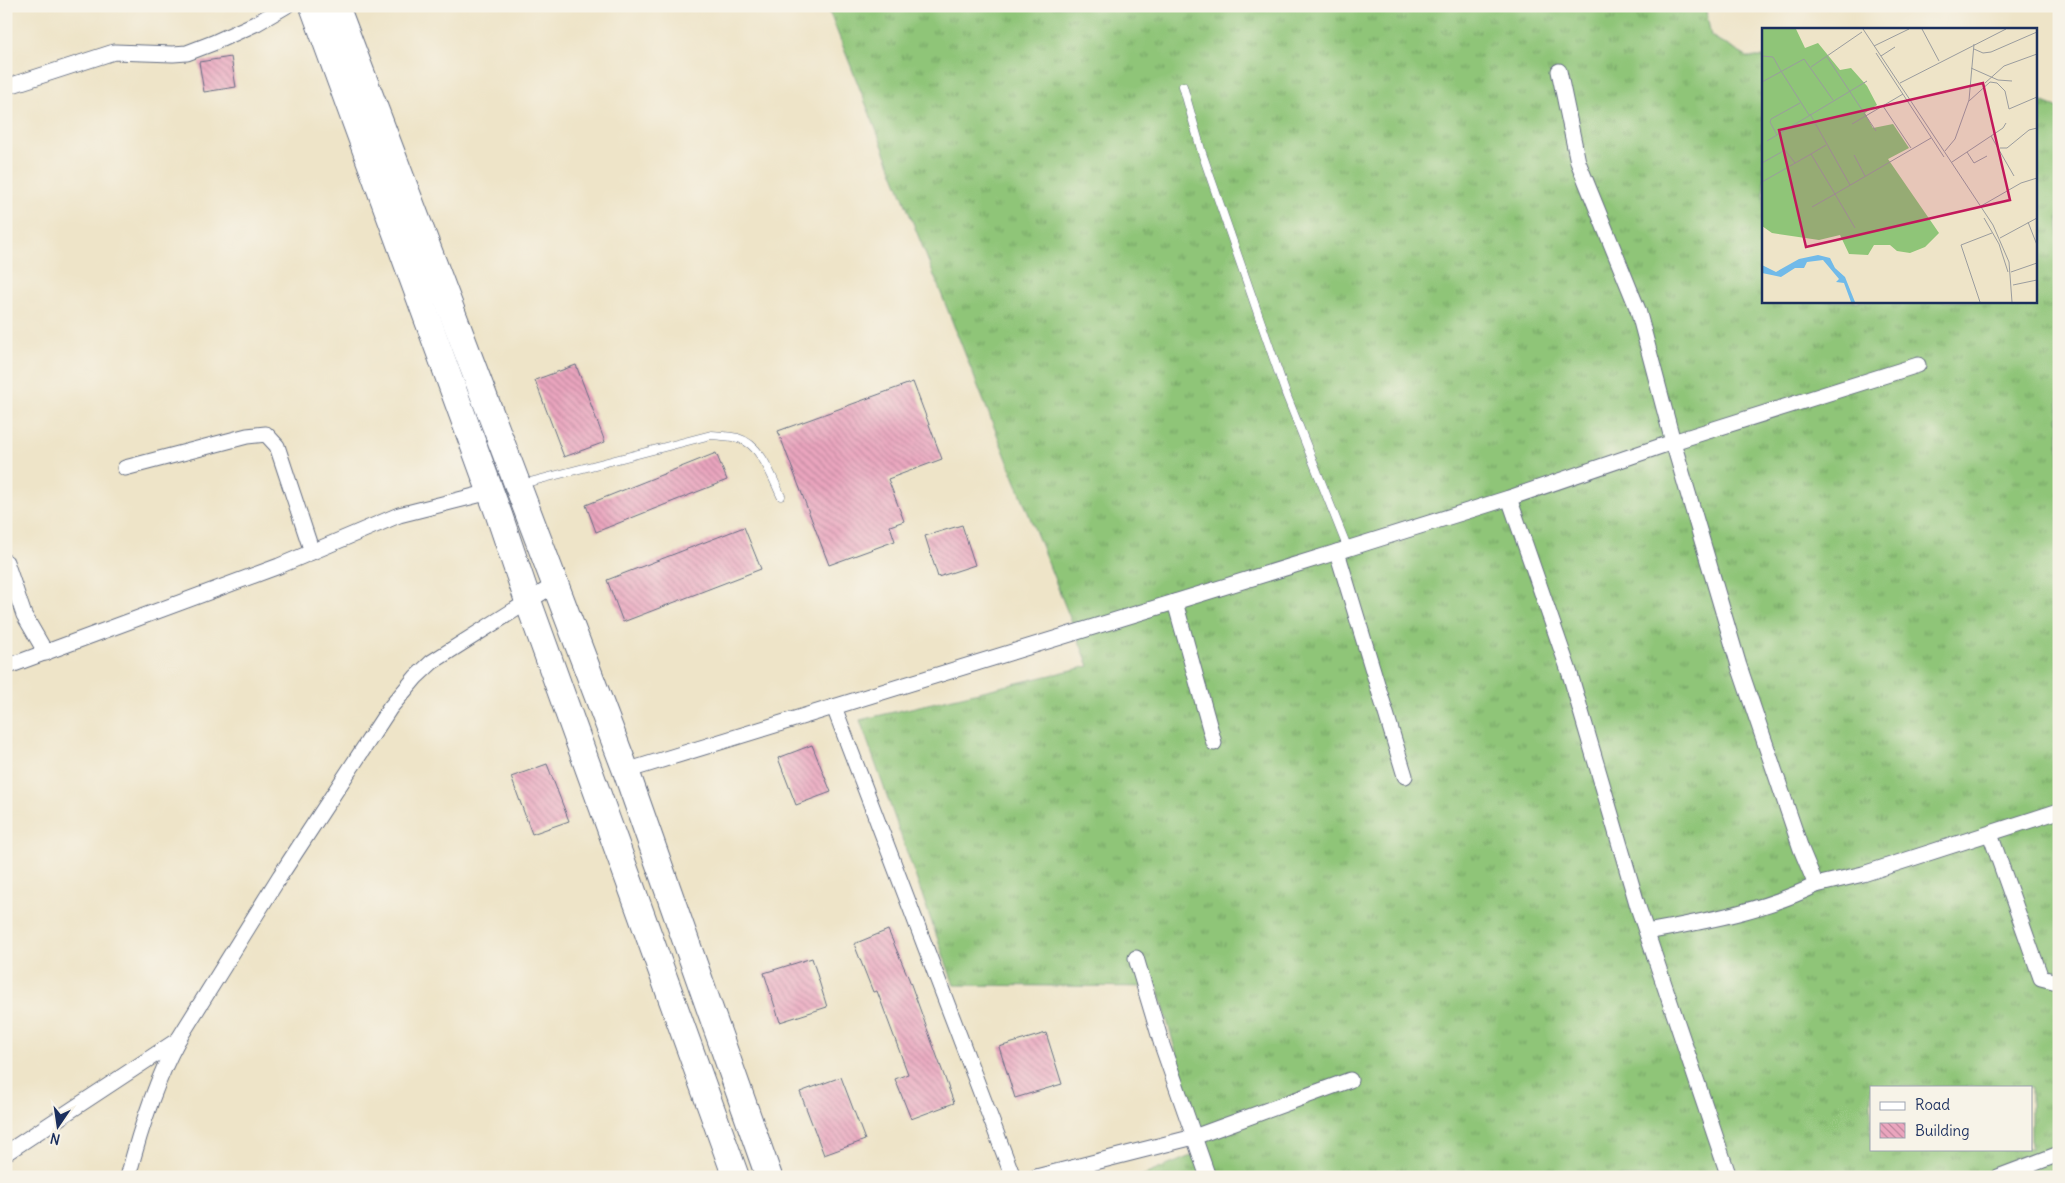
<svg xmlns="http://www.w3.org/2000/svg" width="2065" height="1183" viewBox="0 0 2065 1183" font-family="Delius,sans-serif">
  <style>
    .grass { fill: url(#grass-tufts); stroke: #557a6b; fill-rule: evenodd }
    .building { fill: url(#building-back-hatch) }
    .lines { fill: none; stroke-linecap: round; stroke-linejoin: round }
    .lane-casing { stroke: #656e83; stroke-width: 9 }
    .street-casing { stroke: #656e83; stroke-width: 17 }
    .highway-casing { stroke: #656e83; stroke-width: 28 }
    .lane { stroke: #fff; stroke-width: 8 }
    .street { stroke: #fff; stroke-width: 15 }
    .highway { stroke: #fff; stroke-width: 26 }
    .inset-road { fill: none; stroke: #9a9c9e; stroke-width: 1 }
    .view { fill: #c2185b; fill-opacity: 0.15; stroke: #c2185b; stroke-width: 2.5 }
    .inset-edge { fill: none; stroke: #1b2f5e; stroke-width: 2.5 }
  </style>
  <defs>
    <pattern id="grass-tufts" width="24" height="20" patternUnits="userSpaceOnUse" patternTransform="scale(1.25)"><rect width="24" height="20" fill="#8fc578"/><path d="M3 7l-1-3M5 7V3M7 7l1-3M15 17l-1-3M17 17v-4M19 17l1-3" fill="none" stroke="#74a066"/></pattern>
    <pattern id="building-back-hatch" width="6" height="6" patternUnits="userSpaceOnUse" patternTransform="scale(1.25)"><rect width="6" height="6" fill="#eaa5be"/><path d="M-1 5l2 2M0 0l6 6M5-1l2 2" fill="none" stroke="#bd879e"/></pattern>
  </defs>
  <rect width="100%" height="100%" fill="#f7f3e8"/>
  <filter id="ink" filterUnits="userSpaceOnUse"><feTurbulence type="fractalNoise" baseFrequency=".02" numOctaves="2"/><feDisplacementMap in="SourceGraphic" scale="10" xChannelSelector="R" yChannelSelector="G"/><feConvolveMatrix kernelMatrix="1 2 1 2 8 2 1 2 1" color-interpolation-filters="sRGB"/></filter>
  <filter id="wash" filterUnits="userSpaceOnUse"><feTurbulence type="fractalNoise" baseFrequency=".0096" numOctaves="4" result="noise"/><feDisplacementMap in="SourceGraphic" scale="20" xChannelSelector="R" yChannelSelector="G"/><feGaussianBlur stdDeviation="1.12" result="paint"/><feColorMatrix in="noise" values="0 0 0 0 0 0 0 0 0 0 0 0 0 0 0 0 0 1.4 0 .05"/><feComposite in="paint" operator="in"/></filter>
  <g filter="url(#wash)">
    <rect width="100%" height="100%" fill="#eee4c8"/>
    <!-- grass -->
    <path class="grass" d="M 827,6 L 1705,6 L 1711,36 L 1747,57 L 1764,57 L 1764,301 L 2036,301 L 2036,99 L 2059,108 L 2059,1177 L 1139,1177 L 1203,1151 L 1158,987 L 954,985 L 860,720 L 1089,666 ZM 1871,1087 L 2031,1087 L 2031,1149 L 1871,1149 Z"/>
    <g id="blocks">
      <!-- building -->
      <g class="building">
        <path d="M 231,57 L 236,87 L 204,92 L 199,62 Z"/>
        <path d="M 576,365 L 605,442 L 564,457 L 535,380 Z"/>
        <path d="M 913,382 L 942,459 L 888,479 L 904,521 L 890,526 L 895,541 L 829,565 L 778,431 Z"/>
        <path d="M 716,453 L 727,480 L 596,532 L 586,505 Z"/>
        <path d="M 962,525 L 975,565 L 938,577 L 925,536 Z"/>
        <path d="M 744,527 L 761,569 L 623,622 L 607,580 Z"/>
        <path d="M 812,745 L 831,792 L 796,805 L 778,758 Z"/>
        <path d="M 547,764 L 569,821 L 532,834 L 511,777 Z"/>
        <path d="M 888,930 L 909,979 L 954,1103 L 911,1119 L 895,1079 L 908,1074 L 877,991 L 873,992 L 854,944 Z"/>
        <path d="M 812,958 L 827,1007 L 780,1022 L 764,973 Z"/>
        <path d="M 1046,1033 L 1062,1084 L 1015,1098 L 999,1047 Z"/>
        <path d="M 841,1077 L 865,1140 L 824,1155 L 800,1092 Z"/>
      </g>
    </g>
  </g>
  <g filter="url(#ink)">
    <use href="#blocks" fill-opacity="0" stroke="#656e83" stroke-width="1"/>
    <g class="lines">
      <!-- lane casing -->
      <g class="lane-casing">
        <g id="lane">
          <path d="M 1183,86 L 1202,153 L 1286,394 L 1348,549"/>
          <path d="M 522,484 L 711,435 C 720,436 729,436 738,438 C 761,444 772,477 781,496"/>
        </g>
      </g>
      <!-- street casing -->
      <g class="street-casing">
        <g id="street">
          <path d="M 1559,71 L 1578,162 L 1638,310 L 1673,442 L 1918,365"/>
          <path d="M 6,87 L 114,52 L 173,54 L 187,53 L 213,43 L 257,23 L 286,6"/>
          <path d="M 125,468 L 247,436 L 266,434 L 277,446 L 312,552"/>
          <path d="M 1509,498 L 1570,674 L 1638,907 L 1729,1177"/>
          <path d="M 1337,552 L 1405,776"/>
          <path d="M 6,562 L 24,615 L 46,653"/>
          <path d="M 1175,602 L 1214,743"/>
          <path d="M 6,667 L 279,566 L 399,515 L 490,492"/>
          <path d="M 834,707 L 1013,1177"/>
          <path d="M 626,771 L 1337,552 L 1509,498 L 1673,442 L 1739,666 L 1801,849 L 1816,885 L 1863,874 L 2059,811"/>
          <path d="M 1990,834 L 2041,978 L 2053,981 L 2059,980"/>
          <path d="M 1647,932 C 1705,921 1763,911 1816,885"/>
          <path d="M 1136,958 L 1162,1045 L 1208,1177"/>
          <path d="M 6,1153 L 176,1041"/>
          <path d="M 128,1177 C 140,1130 155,1082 178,1040 L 280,876 L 390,708 L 416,677 L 432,662 L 554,585"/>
          <path d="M 1036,1177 L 1194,1137 L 1350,1080"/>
          <path d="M 1998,1177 L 2059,1154"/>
        </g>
      </g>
      <!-- highway casing -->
      <g class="highway-casing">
        <g id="highway">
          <path d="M 313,6 L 499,515 L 528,601 L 736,1177"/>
          <path d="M 336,6 L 626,771 L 769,1177"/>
        </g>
      </g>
      <!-- lane -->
      <use href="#lane" class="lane"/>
      <!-- street -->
      <use href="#street" class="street"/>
      <!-- highway -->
      <use href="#highway" class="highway"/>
    </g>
  </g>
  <!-- overview -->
  <g transform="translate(1762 28)">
    <rect width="275" height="275" fill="#eee4c8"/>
    <path d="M 0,1 L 34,1 L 43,20 L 56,15 L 78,42 L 89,40 L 105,58 L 115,77 L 103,85 L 111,100 L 131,96 L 147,120 L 126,131 L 177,205 L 163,219 L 148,225 L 135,223 L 128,217 L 112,217 L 106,227 L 87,226 L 78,207 L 57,212 L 10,205 L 0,198 Z" fill="#8fc578"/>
    <path d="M 56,227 L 68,230 L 73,240 L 83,249 L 93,274 L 89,274 L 82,255 L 74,254 L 77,251 L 61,232 L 45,234 L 42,240 L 33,240 L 19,249 L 0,245 L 0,237 L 14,244 L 37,231 Z" fill="#71bae9"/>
    <path class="inset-road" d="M 101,1 L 231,197 L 247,234 L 250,274M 160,1 L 177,33M 112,18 L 147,1M 212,21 L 221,25 L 229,24 L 275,4M 114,25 L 182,129M 0,28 L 11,29 L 19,43M 119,28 L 133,19M 65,29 L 114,103M 49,39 L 100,4M 209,40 L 236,52 L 250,53M 19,43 L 47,87M 0,54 L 42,31 L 71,72M 138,55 L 244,1M 223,55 L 242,38 L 275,26M 207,73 L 228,54 L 235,55 L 243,63 L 247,81 L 275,69M 121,78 L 149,120M 48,86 L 88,157M 90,96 L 141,66M 15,107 L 8,94 L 9,91 L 38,75M 229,108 L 252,148M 5,113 L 105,53M 238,120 L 245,120 L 267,102 L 275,100M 183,123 L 193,111 L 207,72 L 212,16M 205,124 L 212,135 L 225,128M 49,126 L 64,117M 92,127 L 103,148M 190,134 L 241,100 L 244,95M 0,135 L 23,122 L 33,135M 0,154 L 49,126 L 73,166 L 169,110M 219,178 L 259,155 L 275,150M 50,179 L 73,166 L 93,200M 222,190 L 237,216 L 246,244M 266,194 L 275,217M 238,210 L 275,190M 249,244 L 275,235M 251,257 L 275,252M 218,274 L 199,217 L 230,205"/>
    <path class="view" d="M 221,55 L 248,172 L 44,219 L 17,102 Z"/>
    <rect width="275" height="275" class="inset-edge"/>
  </g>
  <!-- margin -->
  <rect width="2065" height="1183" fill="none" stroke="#f7f3e8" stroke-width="25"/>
  <!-- legend -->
  <rect x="1870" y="1086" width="162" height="65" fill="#f7f3e8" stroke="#9fa5b1"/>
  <rect x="1880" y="1102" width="25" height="8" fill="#ffffff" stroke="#9fa5b1"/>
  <text x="1915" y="1110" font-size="15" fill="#1b2f5e">Road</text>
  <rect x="1880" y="1123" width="25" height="15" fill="url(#building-back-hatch)" stroke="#9fa5b1"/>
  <text x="1915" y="1136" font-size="15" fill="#1b2f5e">Building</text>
  <!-- north arrow -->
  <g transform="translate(58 1126) rotate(193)" stroke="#f7f3e8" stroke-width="4" paint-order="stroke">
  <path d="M0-4L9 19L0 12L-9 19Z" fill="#1b2f5e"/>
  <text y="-8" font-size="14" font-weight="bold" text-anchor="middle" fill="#1b2f5e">N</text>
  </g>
</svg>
